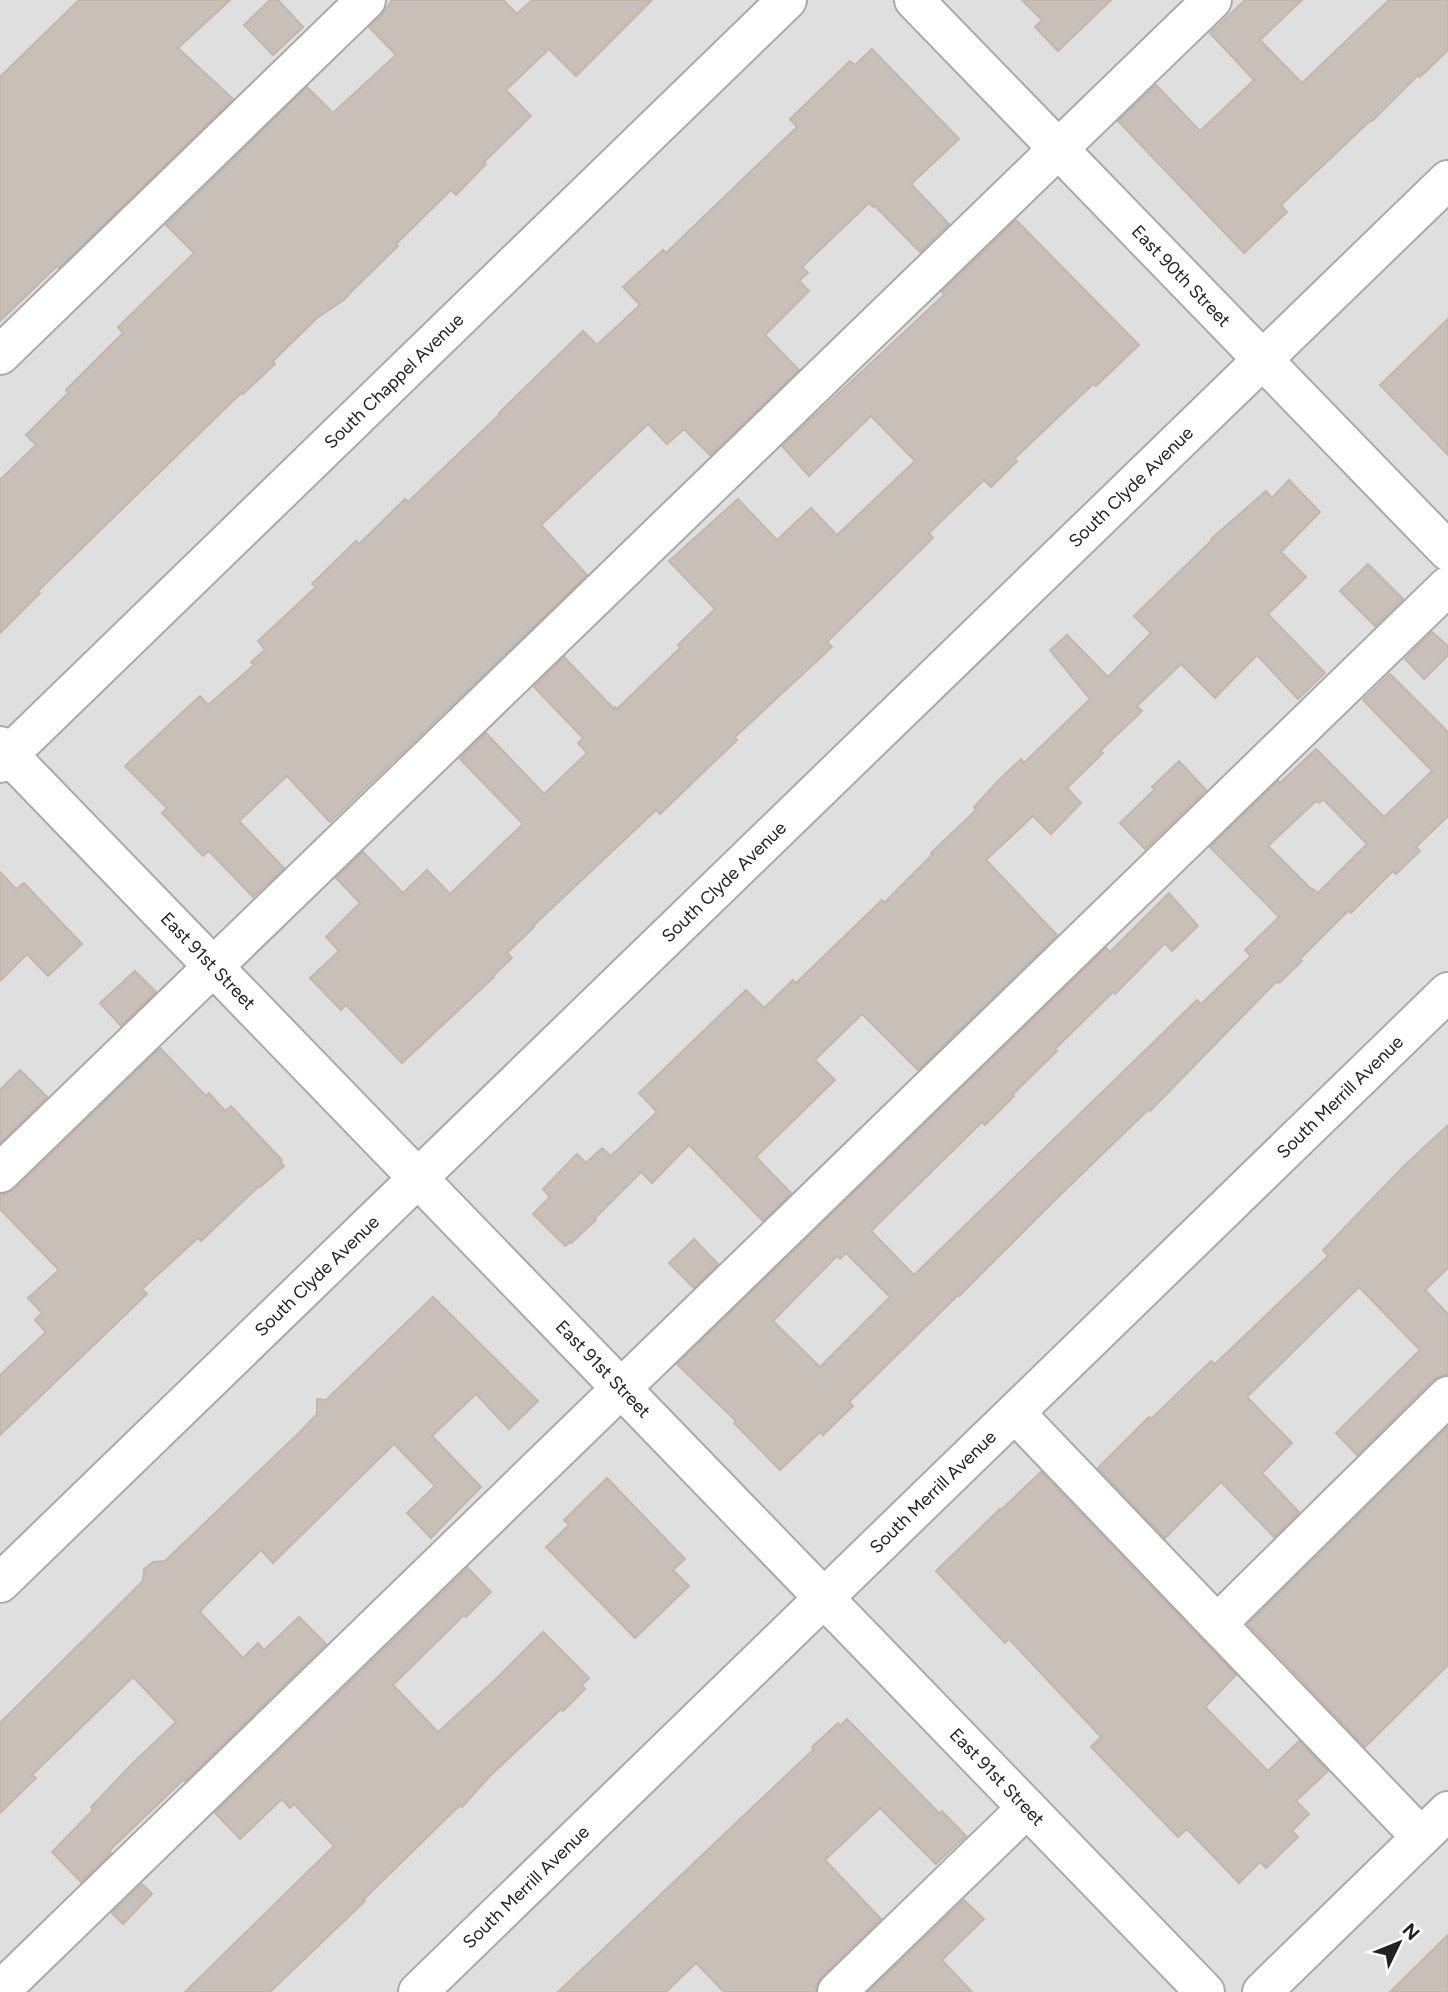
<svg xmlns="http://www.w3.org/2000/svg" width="1448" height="1992" viewBox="0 0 1448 1992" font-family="Figtree,sans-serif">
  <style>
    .residential { fill: #e0dfdf }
    .building { fill: #c7bfb8; stroke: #c4b6ab; stroke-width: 2; fill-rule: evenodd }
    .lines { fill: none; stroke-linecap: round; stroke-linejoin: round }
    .minor-casing { stroke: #a9a9a9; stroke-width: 42 }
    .minor { stroke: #fff; stroke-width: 38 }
    .labels { text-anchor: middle; stroke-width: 7; stroke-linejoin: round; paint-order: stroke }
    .street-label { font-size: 18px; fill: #222; stroke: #fff }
  </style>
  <rect width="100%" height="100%" fill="#f2efe9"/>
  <!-- residential -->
  <rect class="residential" x="0" y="0" width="1448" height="1992"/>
  <!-- building -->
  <g class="building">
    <path d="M 79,0 L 230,0 L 178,48 L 233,99 L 59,268 L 57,266 L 0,321 L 0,77 Z"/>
    <path d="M 270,0 L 278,0 L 303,27 L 273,55 L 244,25 Z"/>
    <path d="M 392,0 L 503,0 L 517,14 L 532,0 L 652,0 L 576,76 L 549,49 L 506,90 L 531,116 L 484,162 L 486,164 L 456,195 L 451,190 L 396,244 L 398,246 L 352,291 L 345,299 L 317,318 L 273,361 L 275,364 L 243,394 L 241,393 L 38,591 L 40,593 L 0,633 L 0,480 L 36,445 L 26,435 L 68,393 L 66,390 L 123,333 L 118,327 L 194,253 L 166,225 L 307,87 L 333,113 L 396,55 L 369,27 L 381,16 Z"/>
    <path d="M 1022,0 L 1111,0 L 1058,51 L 1035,27 L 1042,20 Z"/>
    <path d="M 1245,0 L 1302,0 L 1260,40 L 1302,83 L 1389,0 L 1448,0 L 1448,50 L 1420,77 L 1418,75 L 1372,121 L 1371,120 L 1281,205 L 1287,212 L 1244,253 L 1118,121 L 1156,85 L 1200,131 L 1254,80 L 1210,33 Z"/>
    <path d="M 872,49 L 959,139 L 911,184 L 949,224 L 920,252 L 874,205 L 873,207 L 869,203 L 802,267 L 808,273 L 799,281 L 809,291 L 765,335 L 799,370 L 710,455 L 684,429 L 667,444 L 648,424 L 541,525 L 587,575 L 330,822 L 287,776 L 239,821 L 284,868 L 253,897 L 209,851 L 203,856 L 162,813 L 167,808 L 125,766 L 200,696 L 208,705 L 254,665 L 251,662 L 265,650 L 258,641 L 316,587 L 312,584 L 356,541 L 359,544 L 405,499 L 408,502 L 500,414 L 499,413 L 583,331 L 597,345 L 640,305 L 623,287 L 663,250 L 666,253 L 797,127 L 790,119 L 850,61 L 855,65 Z"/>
    <path d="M 1016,220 L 1139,345 L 1096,386 L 1093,384 L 1015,458 L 1017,461 L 991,487 L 984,480 L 929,533 L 933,538 L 827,642 L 832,647 L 735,737 L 737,740 L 660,814 L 656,810 L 533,926 L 534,927 L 507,953 L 512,958 L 493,976 L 494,977 L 402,1063 L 346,1005 L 341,1010 L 310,978 L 339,951 L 326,937 L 360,903 L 336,878 L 363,852 L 403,893 L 427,870 L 450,894 L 523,824 L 460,759 L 486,733 L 544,794 L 587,753 L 578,743 L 583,738 L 534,687 L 564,657 L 614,709 L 615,707 L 617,709 L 680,648 L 678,645 L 715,609 L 669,561 L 738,499 L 777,540 L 811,508 L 837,535 L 915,461 L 871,416 L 809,476 L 782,446 L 944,295 L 942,292 Z"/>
    <path d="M 1448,319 L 1448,455 L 1380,385 Z"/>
    <path d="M 1289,480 L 1320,512 L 1281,552 L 1306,577 L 1268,614 L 1325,673 L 1298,699 L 1257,655 L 1215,698 L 1181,664 L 1137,706 L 1142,711 L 1100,751 L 1103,753 L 1067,788 L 1081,803 L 1051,834 L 1033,816 L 986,860 L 1057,935 L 918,1070 L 862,1014 L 815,1060 L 835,1080 L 756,1157 L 791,1193 L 763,1221 L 689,1145 L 652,1183 L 641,1172 L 595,1218 L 596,1220 L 571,1243 L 570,1242 L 565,1246 L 533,1214 L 550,1197 L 543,1189 L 577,1154 L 586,1163 L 602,1148 L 611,1156 L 657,1112 L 639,1093 L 746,990 L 764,1008 L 793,980 L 796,983 L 882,900 L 884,903 L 932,855 L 931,853 L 976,810 L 974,807 L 999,780 L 1021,759 L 1024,763 L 1090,699 L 1050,650 L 1067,635 L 1108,677 L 1151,633 L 1134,616 L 1212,540 L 1211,539 L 1266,491 L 1272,498 Z"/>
    <path d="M 1368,564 L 1403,599 L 1375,626 L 1340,591 Z"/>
    <path d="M 1432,632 L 1448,646 L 1448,655 L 1424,679 L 1405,659 Z"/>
    <path d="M 1390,674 L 1448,732 L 1448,816 L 1416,847 L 1420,851 L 1396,874 L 1393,871 L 1351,913 L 1348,911 L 1300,959 L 1302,961 L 1279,983 L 1277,981 L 1150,1111 L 1149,1109 L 1053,1202 L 959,1296 L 958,1295 L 849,1402 L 853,1406 L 823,1435 L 820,1432 L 780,1470 L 734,1423 L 736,1421 L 677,1364 L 1106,948 L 1110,952 L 1169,893 L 1198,926 L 1172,951 L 1165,943 L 1115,994 L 1113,992 L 1055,1049 L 1057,1051 L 1013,1094 L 1014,1096 L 985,1125 L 982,1122 L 871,1231 L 914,1275 L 1197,1000 L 1201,1004 L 1251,956 L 1245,950 L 1279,917 L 1210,847 L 1278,781 L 1280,783 L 1316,749 L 1384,817 L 1432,771 L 1363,700 ZM 1323,799 L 1367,844 L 1318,893 L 1313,889 L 1312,890 L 1268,846 L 1316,801 L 1319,803 ZM 846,1253 L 890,1297 L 820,1367 L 773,1321 L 837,1256 L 840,1259 Z"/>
    <path d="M 1179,761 L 1206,790 L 1145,849 L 1120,823 L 1155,789 L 1152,787 Z"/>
    <path d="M 0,872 L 16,889 L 24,883 L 82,944 L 48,976 L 27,954 L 0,981 Z"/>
    <path d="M 135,971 L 156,992 L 121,1026 L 100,1003 Z"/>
    <path d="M 160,1048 L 206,1096 L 209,1093 L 225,1111 L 231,1106 L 282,1160 L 280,1162 L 284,1166 L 260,1187 L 259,1186 L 201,1241 L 198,1238 L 142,1289 L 147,1294 L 0,1435 L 0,1375 L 46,1332 L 35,1320 L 42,1313 L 28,1298 L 59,1270 L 0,1209 L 0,1194 L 6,1194 L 15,1189 Z"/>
    <path d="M 20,1070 L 47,1097 L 0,1143 L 0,1090 Z"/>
    <path d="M 1448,1125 L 1448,1268 L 1425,1290 L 1448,1314 L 1448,1375 L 1442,1375 L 1433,1380 L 1357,1455 L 1336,1433 L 1420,1350 L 1359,1287 L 1247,1397 L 1292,1443 L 1262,1473 L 1299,1512 L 1274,1537 L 1221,1482 L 1165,1538 L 1098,1468 L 1149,1417 L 1151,1419 L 1211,1361 L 1215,1364 L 1328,1256 L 1323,1250 L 1404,1166 Z"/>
    <path d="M 694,1239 L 718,1264 L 694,1288 L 669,1263 Z"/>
    <path d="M 433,1297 L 538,1401 L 509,1429 L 476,1394 L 432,1436 L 481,1487 L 431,1538 L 407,1513 L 435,1486 L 394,1444 L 273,1563 L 261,1550 L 204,1607 L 200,1612 L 243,1658 L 258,1643 L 264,1650 L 299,1617 L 326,1644 L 185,1781 L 183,1780 L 109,1851 L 111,1853 L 81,1882 L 52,1852 L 93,1810 L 91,1807 L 132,1764 L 176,1722 L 133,1677 L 32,1775 L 36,1778 L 0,1813 L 0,1723 L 143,1581 L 144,1569 L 153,1562 L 165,1561 L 302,1430 L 317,1414 L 317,1399 L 326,1400 Z"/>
    <path d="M 1448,1427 L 1448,1665 L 1365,1747 L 1248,1624 Z"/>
    <path d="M 1041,1472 L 1236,1675 L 1205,1707 L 1268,1771 L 1299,1741 L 1328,1771 L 1296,1801 L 1309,1814 L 1292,1831 L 1298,1837 L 1266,1868 L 1260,1862 L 1239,1883 L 1187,1829 L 1178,1837 L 1091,1747 L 1101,1737 L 1009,1639 L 1005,1643 L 936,1571 L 1000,1509 L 1001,1510 Z"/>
    <path d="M 607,1478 L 685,1559 L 673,1570 L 689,1586 L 635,1638 L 546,1547 L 569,1525 L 564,1520 Z"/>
    <path d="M 468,1568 L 491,1592 L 466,1617 L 464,1615 L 393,1685 L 438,1732 L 497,1678 L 543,1632 L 589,1678 L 582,1685 L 585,1689 L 563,1711 L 561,1709 L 490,1776 L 462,1807 L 460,1805 L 364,1899 L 365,1901 L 270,1992 L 185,1992 L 334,1846 L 294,1804 L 290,1808 L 282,1799 L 240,1839 L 215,1813 Z"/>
    <path d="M 847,1719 L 940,1814 L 942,1811 L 966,1836 L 936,1864 L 880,1808 L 825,1860 L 881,1919 L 822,1976 L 816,1985 L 816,1992 L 724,1992 L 696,1963 L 666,1992 L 558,1992 L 814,1749 L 812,1747 L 838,1723 L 840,1726 Z"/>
    <path d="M 142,1884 L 152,1894 L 123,1924 L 112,1913 Z"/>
    <path d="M 964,1900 L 984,1919 L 942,1960 L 972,1992 L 868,1992 Z"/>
    <path d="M 1448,1935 L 1448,1992 L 1390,1992 Z"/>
  </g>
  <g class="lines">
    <!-- minor casing -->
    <g class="minor-casing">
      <g id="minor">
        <path d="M 914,0 L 1448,551"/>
        <path d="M 0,355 L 366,0"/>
        <path d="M 0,746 L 1205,1992"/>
        <path d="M 0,763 L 787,0"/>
        <path d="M 0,1173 L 1212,0"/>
        <path d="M 1015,1413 L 1421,1837"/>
        <path d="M 0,1583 L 1448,180"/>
        <path d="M 1217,1624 L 1448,1396"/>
        <path d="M 0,1991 L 1448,586"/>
        <path d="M 418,1992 L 1448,992"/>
        <path d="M 837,1992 L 1027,1808"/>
        <path d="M 1262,1992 L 1448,1811"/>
      </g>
    </g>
    <!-- minor -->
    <use href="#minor" class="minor"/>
  </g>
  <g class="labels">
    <!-- street labels -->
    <g class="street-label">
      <text transform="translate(1181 276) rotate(46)" y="6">East 90th Street</text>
      <text transform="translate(394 381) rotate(-44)" y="6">South Chappel Avenue</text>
      <text transform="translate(1131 487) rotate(-44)" y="6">South Clyde Avenue</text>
      <text transform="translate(724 882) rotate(-44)" y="6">South Clyde Avenue</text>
      <text transform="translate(208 961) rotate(46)" y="6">East 91st Street</text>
      <text transform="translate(1340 1097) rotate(-44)" y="6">South Merrill Avenue</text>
      <text transform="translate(317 1276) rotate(-44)" y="6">South Clyde Avenue</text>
      <text transform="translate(603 1369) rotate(46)" y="6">East 91st Street</text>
      <text transform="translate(933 1492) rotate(-44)" y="6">South Merrill Avenue</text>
      <text transform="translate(997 1777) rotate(46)" y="6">East 91st Street</text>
      <text transform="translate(526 1887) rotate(-44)" y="6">South Merrill Avenue</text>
    </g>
  </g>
  <!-- north arrow -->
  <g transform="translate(1399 1943) rotate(47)" stroke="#ffffff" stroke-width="5" paint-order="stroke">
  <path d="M0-5L12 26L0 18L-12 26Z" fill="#222222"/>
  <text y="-10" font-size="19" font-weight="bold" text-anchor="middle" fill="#222222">N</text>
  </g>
</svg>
